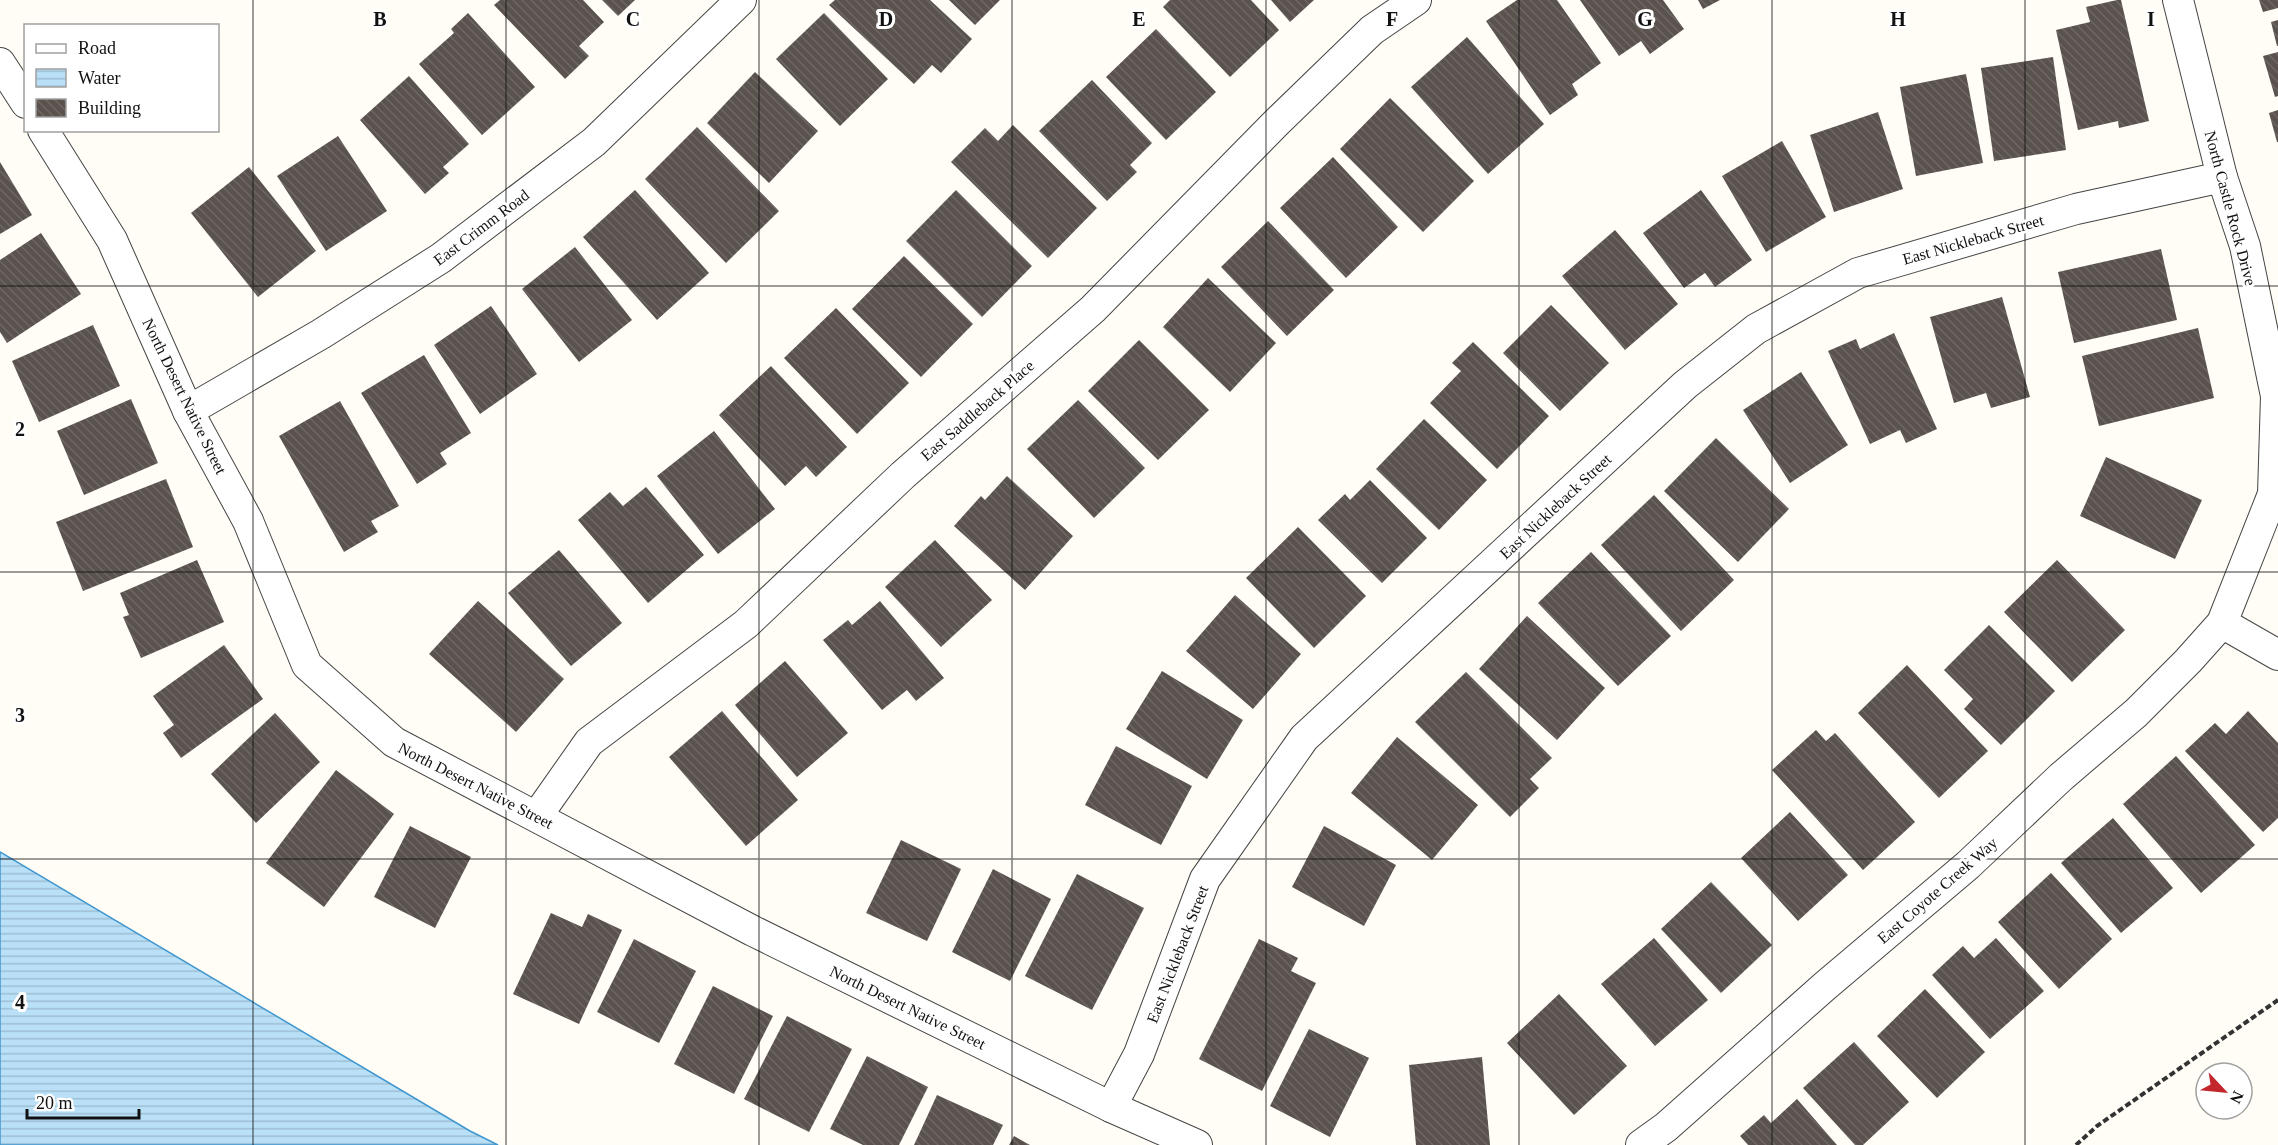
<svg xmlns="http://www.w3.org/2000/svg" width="2278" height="1145" viewBox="0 0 2278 1145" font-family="'Times New Roman',serif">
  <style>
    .water { fill: url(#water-rules); stroke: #3f96cf; stroke-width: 1.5 }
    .building { fill: url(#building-back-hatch) }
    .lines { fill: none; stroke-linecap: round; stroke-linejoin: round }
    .street-casing { stroke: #444; stroke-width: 32 }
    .path { stroke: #333; stroke-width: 4; stroke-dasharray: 6 3; stroke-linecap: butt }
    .street { stroke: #fff; stroke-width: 30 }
    .grid { fill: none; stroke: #111; stroke-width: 1.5; stroke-opacity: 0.55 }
    .labels { text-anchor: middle; stroke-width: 6; stroke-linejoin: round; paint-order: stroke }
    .street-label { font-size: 16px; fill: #111; stroke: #fff }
    .grid-label { font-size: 20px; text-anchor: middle; font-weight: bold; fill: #111; stroke: #fff; stroke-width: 6; stroke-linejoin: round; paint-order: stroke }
  </style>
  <defs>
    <pattern id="water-rules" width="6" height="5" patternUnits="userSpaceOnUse" patternTransform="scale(1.5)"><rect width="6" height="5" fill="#b9e0f7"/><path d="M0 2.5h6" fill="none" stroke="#9ebfd3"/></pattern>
    <pattern id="building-back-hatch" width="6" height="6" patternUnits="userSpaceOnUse" patternTransform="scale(1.5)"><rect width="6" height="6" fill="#5a524d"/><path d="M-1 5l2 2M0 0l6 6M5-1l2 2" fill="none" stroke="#6d6662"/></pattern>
  </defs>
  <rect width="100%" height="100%" fill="#fffdf5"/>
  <!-- water -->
  <path class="water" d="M 0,852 L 470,1131 L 498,1145 L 0,1145 Z"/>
  <!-- building -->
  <g class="building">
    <path d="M 500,0 L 583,0 L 604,22 L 579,46 L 589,56 L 565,79 L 494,5 Z"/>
    <path d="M 602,0 L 635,0 L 618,16 Z"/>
    <path d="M 835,0 L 930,0 L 972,39 L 941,73 L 932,65 L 914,84 L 829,5 Z"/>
    <path d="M 949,0 L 1000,0 L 975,25 Z"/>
    <path d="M 1170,0 L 1251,0 L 1279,30 L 1230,77 L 1163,7 Z"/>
    <path d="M 1271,0 L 1314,0 L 1290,22 Z"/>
    <path d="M 1517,0 L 1557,0 L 1601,63 L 1572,84 L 1578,95 L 1550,115 L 1486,21 Z"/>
    <path d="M 1580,0 L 1663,0 L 1684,29 L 1650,54 L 1641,41 L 1619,56 Z"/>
    <path d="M 1698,0 L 1720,0 L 1703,9 Z"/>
    <path d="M 2117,0 L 2121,0 L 2149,121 L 2119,128 L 2118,121 L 2078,130 L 2056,30 L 2090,22 L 2086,7 Z"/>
    <path d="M 2259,0 L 2278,0 L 2278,8 L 2263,12 Z"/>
    <path d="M 468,13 L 535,87 L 482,135 L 419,64 L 454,33 L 451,29 Z"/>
    <path d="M 824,13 L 888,79 L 840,126 L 776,59 Z"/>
    <path d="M 2278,20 L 2278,46 L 2277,46 L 2271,22 Z"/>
    <path d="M 1156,29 L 1216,92 L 1166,140 L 1106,77 Z"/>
    <path d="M 1467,37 L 1544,124 L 1488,174 L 1411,87 Z"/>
    <path d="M 2278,52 L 2278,96 L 2275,97 L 2263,56 Z"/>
    <path d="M 2053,57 L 2066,150 L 1994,161 L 1981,68 Z"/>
    <path d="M 755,72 L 818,131 L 769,183 L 707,123 Z"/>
    <path d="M 1966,74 L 1983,163 L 1916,176 L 1900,87 Z"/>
    <path d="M 409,76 L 469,144 L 443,167 L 449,173 L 425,194 L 360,120 Z"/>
    <path d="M 1092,80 L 1152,143 L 1130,165 L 1137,172 L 1107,201 L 1039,131 Z"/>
    <path d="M 1390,98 L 1474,181 L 1423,232 L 1340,149 Z"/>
    <path d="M 2278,110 L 2278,142 L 2277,142 L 2269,113 Z"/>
    <path d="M 1878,112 L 1903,189 L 1834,212 L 1810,135 Z"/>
    <path d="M 1013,125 L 1097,208 L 1048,258 L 951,162 L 985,128 L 998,141 Z"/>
    <path d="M 697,127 L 779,211 L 726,263 L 645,179 Z"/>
    <path d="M 338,136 L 387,211 L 326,251 L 277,176 Z"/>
    <path d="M 1782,141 L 1826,217 L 1766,252 L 1722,176 Z"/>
    <path d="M 1333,157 L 1398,227 L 1346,278 L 1280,208 Z"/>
    <path d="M 0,162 L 32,215 L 0,234 Z"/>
    <path d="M 249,167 L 316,251 L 258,297 L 191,213 Z"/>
    <path d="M 635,190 L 709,273 L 657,320 L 583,237 Z"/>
    <path d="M 956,190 L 1032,266 L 982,317 L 906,241 Z"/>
    <path d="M 1701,190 L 1752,260 L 1715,287 L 1705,273 L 1684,288 L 1643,233 Z"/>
    <path d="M 1268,221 L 1334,290 L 1287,336 L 1221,267 Z"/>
    <path d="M 1615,230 L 1678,304 L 1625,350 L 1562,276 Z"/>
    <path d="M 41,233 L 81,294 L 7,343 L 0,332 L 0,260 Z"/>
    <path d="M 575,247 L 632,320 L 579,362 L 522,289 Z"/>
    <path d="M 2161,249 L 2177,320 L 2074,343 L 2058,272 Z"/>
    <path d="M 904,256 L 973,324 L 921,377 L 852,309 Z"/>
    <path d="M 1208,278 L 1276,343 L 1230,392 L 1163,327 Z"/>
    <path d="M 2002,297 L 2030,397 L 1991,408 L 1986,393 L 1954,403 L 1930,317 Z"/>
    <path d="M 1551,305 L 1609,363 L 1560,411 L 1503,353 Z"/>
    <path d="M 491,306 L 537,374 L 480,414 L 434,345 Z"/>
    <path d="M 836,308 L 909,383 L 857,434 L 784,358 Z"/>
    <path d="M 93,325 L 120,386 L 39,422 L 12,361 Z"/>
    <path d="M 2198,328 L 2214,398 L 2099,426 L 2082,356 Z"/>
    <path d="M 1894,333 L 1937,429 L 1906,443 L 1900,430 L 1870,444 L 1828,351 L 1856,339 L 1860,349 Z"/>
    <path d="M 1139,340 L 1209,410 L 1158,460 L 1088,391 Z"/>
    <path d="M 1473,342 L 1549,416 L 1497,469 L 1430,403 L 1461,371 L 1452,363 Z"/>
    <path d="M 424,355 L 471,433 L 440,453 L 447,464 L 417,484 L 361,393 Z"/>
    <path d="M 771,366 L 847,447 L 816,477 L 806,466 L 785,486 L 719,415 Z"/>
    <path d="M 1801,372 L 1848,445 L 1790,483 L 1743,410 Z"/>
    <path d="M 131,399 L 158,463 L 84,495 L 57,431 Z"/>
    <path d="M 1078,400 L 1145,468 L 1094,518 L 1027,449 Z"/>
    <path d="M 340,401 L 399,506 L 371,521 L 378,532 L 344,552 L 279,436 Z"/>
    <path d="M 1424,419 L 1487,480 L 1439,530 L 1376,469 Z"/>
    <path d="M 714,431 L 775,509 L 718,554 L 657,476 Z"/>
    <path d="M 1716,438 L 1789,509 L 1738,562 L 1664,491 Z"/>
    <path d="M 2106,457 L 2202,500 L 2175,559 L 2080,516 Z"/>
    <path d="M 1007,476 L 1073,536 L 1025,590 L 954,526 L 981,496 L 985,500 Z"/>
    <path d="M 166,479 L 193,547 L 83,591 L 56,522 Z"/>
    <path d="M 1370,480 L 1427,538 L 1382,583 L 1318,520 L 1345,494 L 1350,500 Z"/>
    <path d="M 646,487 L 704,555 L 648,603 L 578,520 L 610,492 L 623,506 Z"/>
    <path d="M 1654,495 L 1734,580 L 1681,631 L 1601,545 Z"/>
    <path d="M 1298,527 L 1366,596 L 1314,648 L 1246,578 Z"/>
    <path d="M 935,540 L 992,600 L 941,647 L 885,587 Z"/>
    <path d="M 559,550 L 622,623 L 571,666 L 508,593 Z"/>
    <path d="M 1591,552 L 1671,636 L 1618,686 L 1538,603 Z"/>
    <path d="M 197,560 L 224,622 L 141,658 L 123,617 L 129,615 L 120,593 Z"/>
    <path d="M 2057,560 L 2125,630 L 2072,682 L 2004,612 Z"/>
    <path d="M 1235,595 L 1301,654 L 1253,709 L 1186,651 Z"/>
    <path d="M 478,601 L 564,679 L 516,732 L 429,654 Z"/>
    <path d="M 880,601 L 944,678 L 916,701 L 907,690 L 882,710 L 823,640 L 848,620 L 852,625 Z"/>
    <path d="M 1527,616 L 1605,688 L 1557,740 L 1479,669 Z"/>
    <path d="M 1989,625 L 2055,691 L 2001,745 L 1964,709 L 1973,699 L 1944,670 Z"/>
    <path d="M 224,645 L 263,699 L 181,758 L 163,733 L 174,725 L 153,696 Z"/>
    <path d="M 785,661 L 848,733 L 797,777 L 735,705 Z"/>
    <path d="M 1907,665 L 1988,751 L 1939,798 L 1858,713 Z"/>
    <path d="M 1162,671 L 1243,720 L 1207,779 L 1126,729 Z"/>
    <path d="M 1466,672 L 1552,758 L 1530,779 L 1539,788 L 1510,817 L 1415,722 Z"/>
    <path d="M 722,711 L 798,800 L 746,846 L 669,757 Z"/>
    <path d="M 2248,711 L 2278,743 L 2278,818 L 2263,832 L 2185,751 L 2215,723 L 2226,734 Z"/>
    <path d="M 275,713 L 320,762 L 256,823 L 211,774 Z"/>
    <path d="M 1816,730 L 1826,741 L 1835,733 L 1915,822 L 1863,870 L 1772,770 Z"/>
    <path d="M 1397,737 L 1478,805 L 1432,860 L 1351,793 Z"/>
    <path d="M 1116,746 L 1192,786 L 1161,845 L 1085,805 Z"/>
    <path d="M 2176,756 L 2255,845 L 2201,893 L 2123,804 Z"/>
    <path d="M 336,770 L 394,814 L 324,907 L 266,863 Z"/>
    <path d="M 1790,812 L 1848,875 L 1798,921 L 1741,858 Z"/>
    <path d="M 2113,818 L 2173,888 L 2121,933 L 2061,863 Z"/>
    <path d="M 410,826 L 471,857 L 435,928 L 374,897 Z"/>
    <path d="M 1324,826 L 1396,865 L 1364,926 L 1292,887 Z"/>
    <path d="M 901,840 L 961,869 L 927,941 L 866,913 Z"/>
    <path d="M 993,869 L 1051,899 L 1010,981 L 952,952 Z"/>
    <path d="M 2051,873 L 2112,939 L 2059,989 L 1998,922 Z"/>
    <path d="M 1077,874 L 1144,908 L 1092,1010 L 1025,976 Z"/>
    <path d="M 1711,882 L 1772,945 L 1721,993 L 1661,929 Z"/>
    <path d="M 551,913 L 582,927 L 588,914 L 622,930 L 579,1024 L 513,994 Z"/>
    <path d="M 1654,938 L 1708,1000 L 1655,1046 L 1601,984 Z"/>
    <path d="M 1996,938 L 2044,991 L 1990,1039 L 1932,975 L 1963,946 L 1974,958 Z"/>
    <path d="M 634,939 L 696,971 L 659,1043 L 597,1012 Z"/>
    <path d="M 1259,939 L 1298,958 L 1291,971 L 1316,983 L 1262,1091 L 1199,1059 Z"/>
    <path d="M 713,986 L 773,1016 L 734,1094 L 674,1064 Z"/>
    <path d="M 1925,989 L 1985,1052 L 1937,1098 L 1877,1036 Z"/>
    <path d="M 1559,994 L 1627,1066 L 1574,1115 L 1507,1043 Z"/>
    <path d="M 787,1016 L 852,1049 L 809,1132 L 744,1099 Z"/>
    <path d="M 1309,1029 L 1369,1058 L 1330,1137 L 1270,1106 Z"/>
    <path d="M 1854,1042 L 1909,1102 L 1863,1145 L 1855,1145 L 1803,1088 Z"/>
    <path d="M 867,1056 L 928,1087 L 899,1145 L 863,1145 L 830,1129 Z"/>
    <path d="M 1482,1057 L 1490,1145 L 1416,1145 L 1409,1065 Z"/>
    <path d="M 937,1095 L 1003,1125 L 993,1145 L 914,1145 Z"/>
    <path d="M 1797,1099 L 1837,1145 L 1748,1145 L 1740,1136 L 1764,1115 L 1771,1123 Z"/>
    <path d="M 1014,1136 L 1030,1145 L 1009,1145 Z"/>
  </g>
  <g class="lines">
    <!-- street casing -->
    <g class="street-casing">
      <g id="street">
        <path d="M 0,63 L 26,103"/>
        <path d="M 43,130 L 112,240 L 188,411 L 248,521 L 307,665 L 394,742 L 753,931 L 1111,1107 L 1197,1145"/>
        <path d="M 188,411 L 321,334 L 441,258 L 594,142 L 741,0"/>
        <path d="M 2222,623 L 2278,655"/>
        <path d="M 537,816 L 589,742 L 746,624 L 903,475 L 1093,309 L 1276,123 L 1372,30 L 1416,0"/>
        <path d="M 1111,1107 L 1139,1054 L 1205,879 L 1304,738 L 1685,385 L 1756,329 L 1858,273 L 2076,209 L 2222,177"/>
        <path d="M 1641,1145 L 1666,1127 L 1825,986 L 1968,865 L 2061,777 L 2136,713 L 2188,661 L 2222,623 L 2273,494 L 2276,396 L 2245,246 L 2222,177 L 2178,0"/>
      </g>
    </g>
    <!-- path -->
    <path class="path" d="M 2076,1145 L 2097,1126 L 2278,1000"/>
    <!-- street -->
    <use href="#street" class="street"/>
  </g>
  <!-- grid -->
  <path class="grid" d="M 253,0 L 253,1145M 506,0 L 506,1145M 759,0 L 759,1145M 1012,0 L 1012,1145M 1266,0 L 1266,1145M 1519,0 L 1519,1145M 1772,0 L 1772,1145M 2025,0 L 2025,1145M 0,286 L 2278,286M 0,572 L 2278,572M 0,859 L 2278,859"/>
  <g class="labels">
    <!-- street labels -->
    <g class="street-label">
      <text transform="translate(2231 208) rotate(75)" y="6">North Castle Rock Drive</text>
      <text transform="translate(481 227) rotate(-37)" y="6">East Crimm Road</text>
      <text transform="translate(1973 239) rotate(-16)" y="6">East Nickleback Street</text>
      <text transform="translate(185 396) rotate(64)" y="6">North Desert Native Street</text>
      <text transform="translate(977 410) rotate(-41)" y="6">East Saddleback Place</text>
      <text transform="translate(1555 506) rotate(-43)" y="6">East Nickleback Street</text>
      <text transform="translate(476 785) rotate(27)" y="6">North Desert Native Street</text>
      <text transform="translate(1937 890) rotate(-41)" y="6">East Coyote Creek Way</text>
      <text transform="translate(1177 954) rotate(-69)" y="6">East Nickleback Street</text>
      <text transform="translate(908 1007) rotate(26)" y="6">North Desert Native Street</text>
    </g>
  </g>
  <g class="grid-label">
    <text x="380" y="26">B</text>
    <text x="633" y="26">C</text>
    <text x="886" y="26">D</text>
    <text x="1139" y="26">E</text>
    <text x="1392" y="26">F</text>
    <text x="1645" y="26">G</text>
    <text x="1898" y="26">H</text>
    <text x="2151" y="26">I</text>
    <text x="20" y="436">2</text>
    <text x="20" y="722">3</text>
    <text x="20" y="1009">4</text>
  </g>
  <!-- legend -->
  <rect x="24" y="24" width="195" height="108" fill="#ffffff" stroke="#a0a0a0" stroke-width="1.5"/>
  <rect x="36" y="44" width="30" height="9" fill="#ffffff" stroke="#a0a0a0" stroke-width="1.5"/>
  <text x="78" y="54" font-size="18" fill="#111111">Road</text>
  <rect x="36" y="69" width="30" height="18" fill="url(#water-rules)" stroke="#a0a0a0" stroke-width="1.5"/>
  <text x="78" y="84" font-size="18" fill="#111111">Water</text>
  <rect x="36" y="99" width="30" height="18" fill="url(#building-back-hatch)" stroke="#a0a0a0" stroke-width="1.5"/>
  <text x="78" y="114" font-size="18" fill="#111111">Building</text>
  <!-- north arrow -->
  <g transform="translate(2224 1091) rotate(116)"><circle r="28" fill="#ffffff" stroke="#a0a0a0" stroke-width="1.5"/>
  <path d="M0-4.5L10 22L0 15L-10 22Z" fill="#c4262e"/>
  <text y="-9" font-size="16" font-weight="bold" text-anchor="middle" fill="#111111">N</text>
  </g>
  <!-- scale -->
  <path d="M27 1109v9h112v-9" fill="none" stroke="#111111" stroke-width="3"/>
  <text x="36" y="1109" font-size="18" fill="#111111" stroke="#ffffff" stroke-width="4.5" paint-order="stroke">20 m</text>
</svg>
